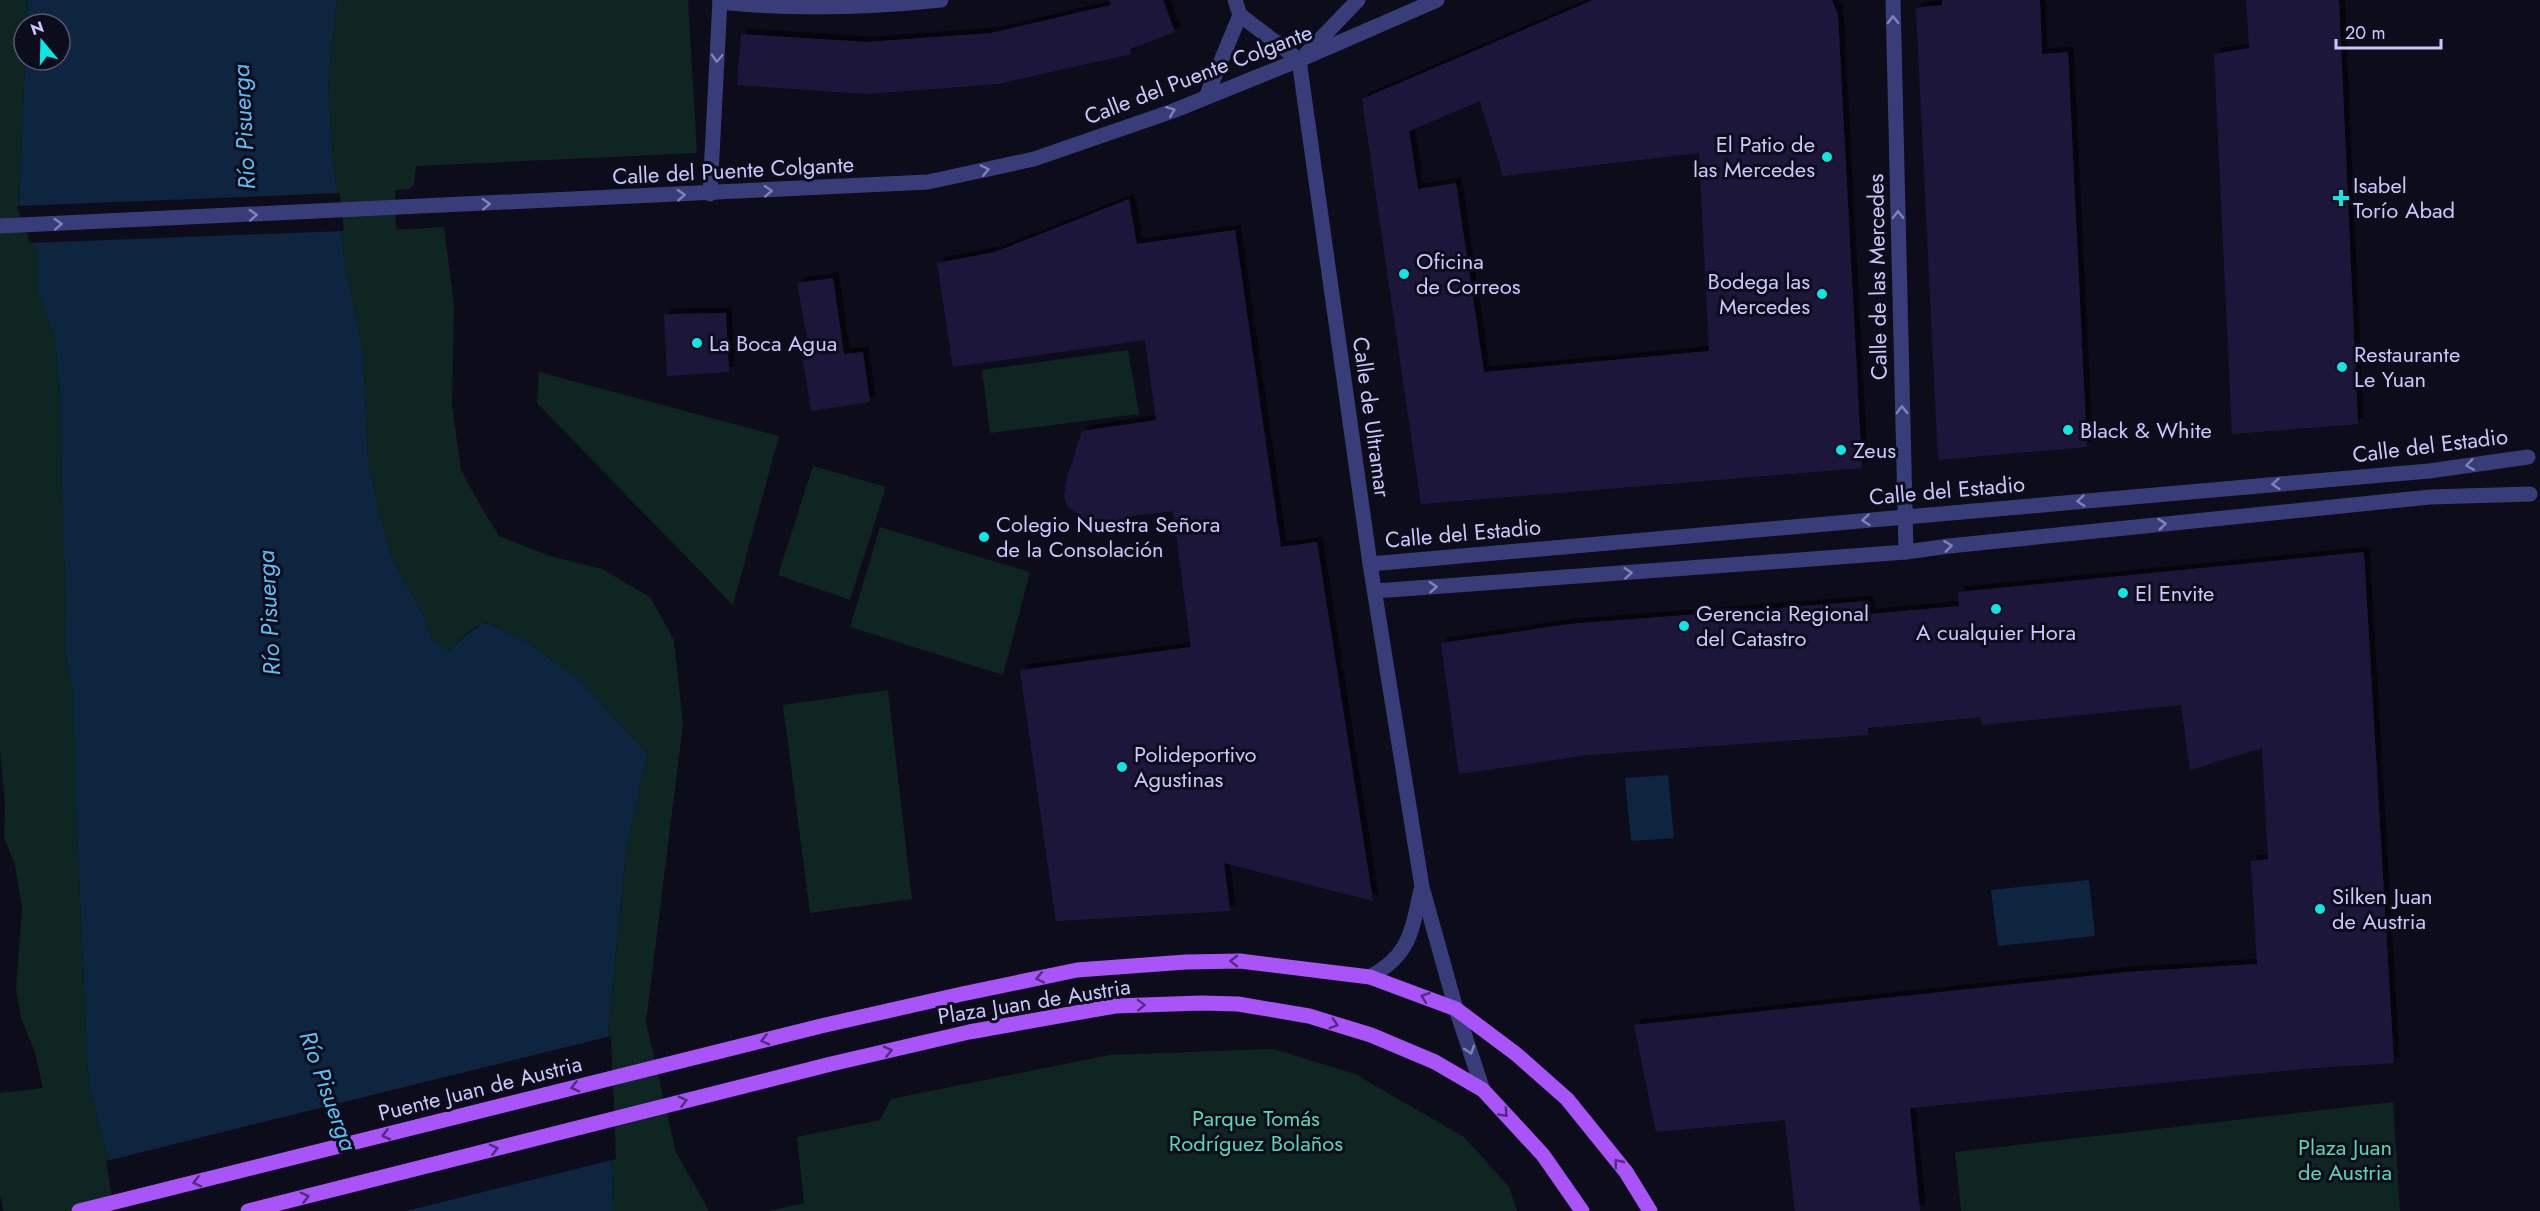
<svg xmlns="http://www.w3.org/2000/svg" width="2540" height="1211" viewBox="0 0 2540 1211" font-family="Jost,sans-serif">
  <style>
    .green { fill: #0f2522 }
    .water { fill: #0d253e }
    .pier { fill: #0d0c1b }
    .building { fill: #1c193b; fill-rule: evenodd; filter: url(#shadow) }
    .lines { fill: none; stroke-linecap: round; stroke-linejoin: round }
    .minor { stroke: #383d79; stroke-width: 15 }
    .major { stroke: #a954f8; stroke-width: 15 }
    .oneway { stroke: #8082bb }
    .oneway2 { stroke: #532c7e }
    .poi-dot { fill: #09e8e6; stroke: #0d0c1b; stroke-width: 2 }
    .labels { text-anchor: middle; stroke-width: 6; stroke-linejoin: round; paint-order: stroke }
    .street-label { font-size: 22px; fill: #c9c8fd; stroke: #0d0c1b }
    .poi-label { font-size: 22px; fill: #c9c8fd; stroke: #0d0c1b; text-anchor: start }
    .park-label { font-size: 22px; fill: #59d8ab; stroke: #0d0c1b }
    .water-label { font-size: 24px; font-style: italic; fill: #5bc0f8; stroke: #0d0c1b }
  </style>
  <defs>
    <filter id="shadow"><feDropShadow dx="5.5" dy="-5.5" stdDeviation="0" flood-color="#0009"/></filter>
  </defs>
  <rect width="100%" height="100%" fill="#0d0c1b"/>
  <!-- green -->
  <g class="green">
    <path d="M 0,0 L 28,0 L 27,24 L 24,24 L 25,60 L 19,204 L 38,255 L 39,293 L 55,338 L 60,391 L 63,544 L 66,581 L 65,645 L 69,678 L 73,687 L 73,724 L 76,744 L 76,809 L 88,1075 L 98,1123 L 108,1154 L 117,1211 L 3,1211 L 0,1194 L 0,1093 L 43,1088 L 35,1052 L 21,1018 L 16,990 L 22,909 L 15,865 L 4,837 L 5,804 L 0,750 Z"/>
    <path d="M 337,0 L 688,0 L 697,153 L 416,166 L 414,185 L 410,189 L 395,190 L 396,230 L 444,227 L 454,305 L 452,405 L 461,470 L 477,500 L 499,536 L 550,556 L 602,569 L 650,597 L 674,640 L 683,724 L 646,1022 L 676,1152 L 709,1211 L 613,1211 L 608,1031 L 626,853 L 647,753 C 603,705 565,661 505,631 C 499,628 491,622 484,624 C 470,626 458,643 449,653 L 432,639 L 423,614 L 393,560 L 382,525 L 368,462 L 363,350 L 345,267 L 333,160 L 328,82 Z"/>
    <path d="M 1128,350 L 1139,414 L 990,433 L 982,370 Z"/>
    <path d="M 539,372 L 779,436 L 733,605 L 537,403 Z"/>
    <path d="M 813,466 L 886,487 L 850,600 L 778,575 Z"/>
    <path d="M 880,527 L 1030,572 L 1003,675 L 850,627 Z"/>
    <path d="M 888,690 L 912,899 L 810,913 L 783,705 Z"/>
    <path d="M 1273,1049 L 1355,1074 L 1464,1137 L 1509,1187 L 1517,1211 L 769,1211 L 804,1203 L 797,1137 L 880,1120 L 891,1099 L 1109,1055 Z"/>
    <path d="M 2393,1102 L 2400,1211 L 1961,1211 L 1955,1152 Z"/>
  </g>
  <!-- water -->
  <g class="water">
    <path d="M 28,0 L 337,0 L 328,82 L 333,160 L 345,267 L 363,350 L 368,462 L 382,525 L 393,560 L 423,614 L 432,639 L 449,652 L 466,635 L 482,624 L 490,624 L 522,639 L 577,678 L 647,753 L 626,853 L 608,1031 L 613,1211 L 117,1211 L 108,1154 L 98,1123 L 88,1075 L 76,809 L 76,744 L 73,724 L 73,687 L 69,678 L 65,645 L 66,581 L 63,544 L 60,391 L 55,338 L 38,293 L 38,255 L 19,204 L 25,60 L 60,60 L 60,24 L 27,24 Z"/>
    <path d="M 1668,775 L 1674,838 L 1631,841 L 1625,778 Z"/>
    <path d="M 2089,880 L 2095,936 L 1998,946 L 1991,890 Z"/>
  </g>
  <!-- pier -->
  <g class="pier">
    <path d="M 340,193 L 344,231 L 30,243 L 17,206 Z"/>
    <path d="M 611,1036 L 616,1159 L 406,1211 L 114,1211 L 106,1161 Z"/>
  </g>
  <!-- building -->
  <g class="building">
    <path d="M 1109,0 L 1163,0 L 1175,32 L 1130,49 L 1131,54 L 998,84 L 868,94 L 737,85 L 741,34 L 867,42 L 991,33 L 1111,5 Z"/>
    <path d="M 1593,0 L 1832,0 L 1838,15 L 1862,468 L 1421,504 L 1362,99 ZM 1480,101 L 1503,176 L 1699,153 L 1709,351 L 1484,372 L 1456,183 L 1418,189 L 1409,131 Z"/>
    <path d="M 1942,0 L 2040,0 L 2042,54 L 2068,52 L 2087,447 L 1938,460 L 1916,8 L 1942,5 Z"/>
    <path d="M 2246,0 L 2339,0 L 2358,424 L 2232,434 L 2214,54 L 2249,48 Z"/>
    <path d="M 1129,199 L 1137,244 L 1235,230 L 1281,547 L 1317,542 L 1373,901 L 1224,863 L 1230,911 L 1056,921 L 1020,670 L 1191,647 L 1173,511 L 1132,516 L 1126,529 L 1112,522 L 1096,526 L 1068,507 L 1064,497 L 1066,481 L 1082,431 L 1156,420 L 1145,340 L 953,367 L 937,263 L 995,252 Z"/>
    <path d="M 833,278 L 844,354 L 863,352 L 870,402 L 811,411 L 803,360 L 811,359 L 797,283 Z"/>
    <path d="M 726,313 L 729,372 L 667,376 L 664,314 Z"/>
    <path d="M 2364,552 L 2394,1063 L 2314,1068 L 1910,1108 L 1920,1211 L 1795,1211 L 1785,1120 L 1656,1132 L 1634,1025 L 2126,972 L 2257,964 L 2251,861 L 2268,859 L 2262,748 L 2190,770 L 2181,705 L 1982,725 L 1981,717 L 1868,728 L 1868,735 L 1588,755 L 1459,774 L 1441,643 L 1569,624 L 1868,601 L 1870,614 L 1959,606 L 1958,592 Z"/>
  </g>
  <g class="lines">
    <!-- minor -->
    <g class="minor">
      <path d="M 1235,0 L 1240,15 L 1299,60"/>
      <path d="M 1893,0 L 1906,552"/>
      <path d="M 720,2 C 796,10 865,8 941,0"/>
      <path d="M 1306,54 L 1358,0"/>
      <path d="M 1299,60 L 1370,564 L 1422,887 L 1456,1009 L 1483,1090"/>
      <path d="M 1206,97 L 1240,15"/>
      <path d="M 710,194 L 720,0"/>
      <path d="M 0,226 L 928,182 L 1034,159 L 1173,111 L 1299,60 L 1437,0"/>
      <path d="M 1370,564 L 2429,471 L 2528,457"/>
      <path d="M 1375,591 L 1906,552 L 1949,546 L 2430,497 L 2530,494"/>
      <path d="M 1370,977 C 1411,954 1411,932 1421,890"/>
    </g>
    <!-- major -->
    <g class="major">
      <path d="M 79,1211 L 821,1026 L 962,994 L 1077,970 L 1186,962 L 1240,961 L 1370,977 L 1456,1009 L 1516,1054 L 1567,1099 L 1626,1172 L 1650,1211"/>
      <path d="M 248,1211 L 831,1064 L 969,1032 L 1115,1006 L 1201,1003 L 1238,1004 L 1309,1016 L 1371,1035 L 1435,1062 L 1483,1090 L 1543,1155 L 1582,1211"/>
    </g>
  </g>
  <!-- one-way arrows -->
  <defs><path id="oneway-chevron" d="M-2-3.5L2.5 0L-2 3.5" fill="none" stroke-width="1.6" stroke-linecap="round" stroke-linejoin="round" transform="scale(1.5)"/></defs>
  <g class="oneway">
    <use href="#oneway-chevron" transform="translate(1893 20) rotate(-91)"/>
    <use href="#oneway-chevron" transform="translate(717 58) rotate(93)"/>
    <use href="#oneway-chevron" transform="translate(1171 111) rotate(-21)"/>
    <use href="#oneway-chevron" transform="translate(985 170) rotate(-12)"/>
    <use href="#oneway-chevron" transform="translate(768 191) rotate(-3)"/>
    <use href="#oneway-chevron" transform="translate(681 195) rotate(-3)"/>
    <use href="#oneway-chevron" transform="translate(486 204) rotate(-3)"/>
    <use href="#oneway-chevron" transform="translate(253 215) rotate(-3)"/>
    <use href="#oneway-chevron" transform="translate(1898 215) rotate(-91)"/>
    <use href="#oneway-chevron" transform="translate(58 224) rotate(-3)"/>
    <use href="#oneway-chevron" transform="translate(1902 410) rotate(-91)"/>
    <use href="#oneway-chevron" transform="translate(2470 465) rotate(172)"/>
    <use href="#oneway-chevron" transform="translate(2276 484) rotate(175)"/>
    <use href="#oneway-chevron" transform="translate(2081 501) rotate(175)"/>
    <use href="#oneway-chevron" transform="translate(1866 520) rotate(175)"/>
    <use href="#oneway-chevron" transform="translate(2162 524) rotate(-6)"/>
    <use href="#oneway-chevron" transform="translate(1948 546) rotate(-7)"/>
    <use href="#oneway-chevron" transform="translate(1628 573) rotate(-4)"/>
    <use href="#oneway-chevron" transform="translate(1433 587) rotate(-4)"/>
    <use href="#oneway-chevron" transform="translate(1470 1050) rotate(72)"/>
  </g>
  <g class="oneway2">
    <use href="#oneway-chevron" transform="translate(1234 961) rotate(-179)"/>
    <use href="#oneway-chevron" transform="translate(1040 978) rotate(168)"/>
    <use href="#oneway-chevron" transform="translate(1425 997) rotate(-160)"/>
    <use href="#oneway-chevron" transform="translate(1141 1005) rotate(-2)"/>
    <use href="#oneway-chevron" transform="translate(1334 1024) rotate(17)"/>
    <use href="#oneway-chevron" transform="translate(765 1040) rotate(166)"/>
    <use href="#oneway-chevron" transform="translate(888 1051) rotate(-13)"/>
    <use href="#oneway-chevron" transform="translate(575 1087) rotate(166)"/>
    <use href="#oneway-chevron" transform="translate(683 1101) rotate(-14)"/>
    <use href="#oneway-chevron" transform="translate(1504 1113) rotate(47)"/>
    <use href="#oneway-chevron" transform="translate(386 1135) rotate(166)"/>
    <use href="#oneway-chevron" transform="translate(494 1149) rotate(-14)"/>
    <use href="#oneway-chevron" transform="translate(1618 1163) rotate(-129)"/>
    <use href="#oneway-chevron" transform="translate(197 1182) rotate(166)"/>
    <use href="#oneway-chevron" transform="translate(305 1197) rotate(-14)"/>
  </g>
  <!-- markers -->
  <g class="poi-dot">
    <circle cx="1827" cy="157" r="6"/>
    <path d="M2338 189h6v6h6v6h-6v6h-6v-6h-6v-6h6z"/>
    <circle cx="1404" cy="274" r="6"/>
    <circle cx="1822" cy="294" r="6"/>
    <circle cx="697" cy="343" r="6"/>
    <circle cx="2342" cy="367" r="6"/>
    <circle cx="2068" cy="430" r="6"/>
    <circle cx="1841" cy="450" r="6"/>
    <circle cx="984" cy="537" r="6"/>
    <circle cx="2123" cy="593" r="6"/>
    <circle cx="1996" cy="609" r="6"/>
    <circle cx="1684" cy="626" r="6"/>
    <circle cx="1122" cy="767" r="6"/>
    <circle cx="2320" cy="909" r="6"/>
  </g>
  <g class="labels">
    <!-- street labels -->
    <g class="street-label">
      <text transform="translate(1198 74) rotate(-21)" y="8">Calle del Puente Colgante</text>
      <text transform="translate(733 170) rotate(-3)" y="8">Calle del Puente Colgante</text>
      <text transform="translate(1877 277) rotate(-91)" y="8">Calle de las Mercedes</text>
      <text transform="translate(1372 417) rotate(82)" y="8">Calle de Ultramar</text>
      <text transform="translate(2430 445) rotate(-7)" y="8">Calle del Estadio</text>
      <text transform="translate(1947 490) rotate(-5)" y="8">Calle del Estadio</text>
      <text transform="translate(1463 533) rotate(-5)" y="8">Calle del Estadio</text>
      <text transform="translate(1034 1001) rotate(-9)" y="8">Plaza Juan de Austria</text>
      <text transform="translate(480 1088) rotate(-14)" y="8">Puente Juan de Austria</text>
    </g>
    <!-- poi labels -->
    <g class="poi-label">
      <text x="1815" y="152" text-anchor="end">El Patio de<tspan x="1815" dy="25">las Mercedes</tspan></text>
      <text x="2353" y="193">Isabel<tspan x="2353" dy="25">Torío Abad</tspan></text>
      <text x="1416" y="269">Oficina<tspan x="1416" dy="25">de Correos</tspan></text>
      <text x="1810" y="289" text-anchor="end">Bodega las<tspan x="1810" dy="25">Mercedes</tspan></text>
      <text x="709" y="351">La Boca Agua</text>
      <text x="2354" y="362">Restaurante<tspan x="2354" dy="25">Le Yuan</tspan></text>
      <text x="2080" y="438">Black &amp; White</text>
      <text x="1853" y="458">Zeus</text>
      <text x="996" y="532">Colegio Nuestra Señora<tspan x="996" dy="25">de la Consolación</tspan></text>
      <text x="2135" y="601">El Envite</text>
      <text x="1696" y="621">Gerencia Regional<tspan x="1696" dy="25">del Catastro</tspan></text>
      <text x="1996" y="640" text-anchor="middle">A cualquier Hora</text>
      <text x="1134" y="762">Polideportivo<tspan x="1134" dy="25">Agustinas</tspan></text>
      <text x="2332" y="904">Silken Juan<tspan x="2332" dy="25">de Austria</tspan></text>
    </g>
    <!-- park labels -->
    <g class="park-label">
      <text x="1256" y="1126">Parque Tomás<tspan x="1256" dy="25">Rodríguez Bolaños</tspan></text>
      <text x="2345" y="1155">Plaza Juan<tspan x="2345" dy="25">de Austria</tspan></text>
    </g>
    <!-- water labels -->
    <g class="water-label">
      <text transform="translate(244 127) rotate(-93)" y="8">Río Pisuerga</text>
      <text transform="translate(269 613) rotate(-93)" y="8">Río Pisuerga</text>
      <text transform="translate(328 1091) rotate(70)" y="8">Río Pisuerga</text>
    </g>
  </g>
  <!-- north arrow -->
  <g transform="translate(42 42) rotate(341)"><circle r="28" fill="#0d0c1b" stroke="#585775" stroke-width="1.5"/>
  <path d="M0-4.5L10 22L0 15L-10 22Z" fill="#09e8e6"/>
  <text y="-9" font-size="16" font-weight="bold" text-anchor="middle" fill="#c9c8fd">N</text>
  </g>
  <!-- scale -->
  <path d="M2336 39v9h105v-9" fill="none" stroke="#c9c8fd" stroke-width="3"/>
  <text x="2345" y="39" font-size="18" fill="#c9c8fd" stroke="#0d0c1b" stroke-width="4.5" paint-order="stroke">20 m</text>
</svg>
